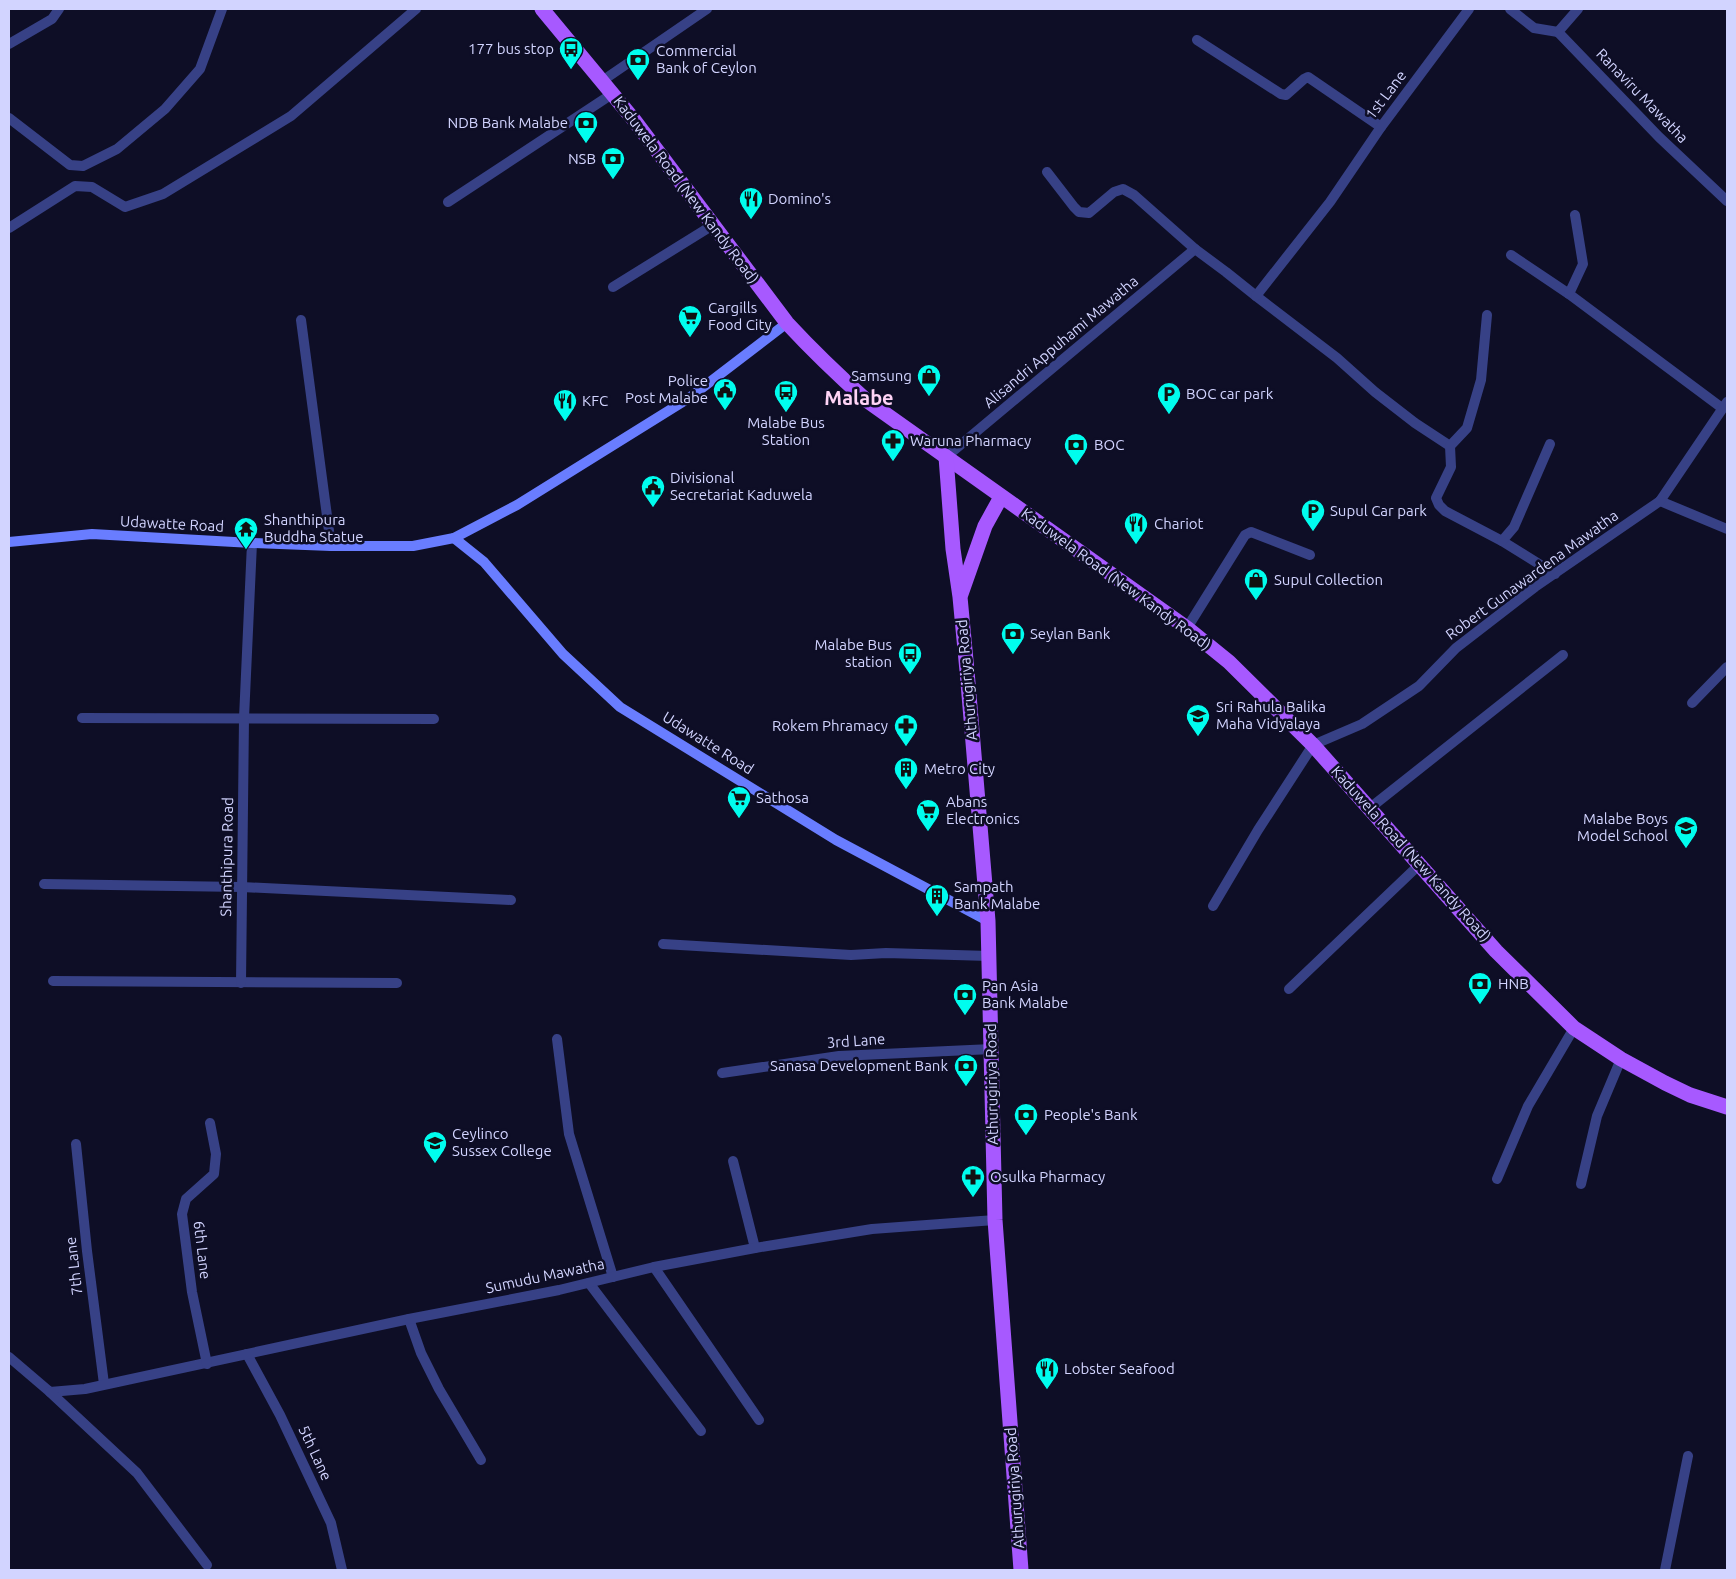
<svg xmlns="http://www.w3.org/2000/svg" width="1736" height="1579" viewBox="0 0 1736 1579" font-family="Ubuntu,sans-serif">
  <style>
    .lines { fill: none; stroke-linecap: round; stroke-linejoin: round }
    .street { stroke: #374186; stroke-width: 10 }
    .secondary { stroke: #697dff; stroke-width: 10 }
    .primary { stroke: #a759ff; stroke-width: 15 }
    .labels { text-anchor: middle; stroke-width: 5; stroke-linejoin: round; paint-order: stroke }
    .poi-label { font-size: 15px; fill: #d2d4ff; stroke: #0e0e26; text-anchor: start }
    .street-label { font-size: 15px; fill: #d2d4ff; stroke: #0e0e26 }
    .district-label { font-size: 20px; font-weight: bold; fill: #ffd4f6; stroke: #0e0e26 }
  </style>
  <rect width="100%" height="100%" fill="#0e0e26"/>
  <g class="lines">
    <!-- street -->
    <g class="street">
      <path d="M 1510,9 L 1534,28 L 1558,32"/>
      <path d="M 1578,9 L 1558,32 L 1659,137 L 1727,201"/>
      <path d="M 1197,40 L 1281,94 L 1286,95 L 1304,79 L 1308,77 L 1381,127"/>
      <path d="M 9,44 L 52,19 L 59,9"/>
      <path d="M 602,81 L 707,9"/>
      <path d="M 9,118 L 70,165 L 83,166 L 117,149 L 165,109 L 200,69 L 222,9"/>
      <path d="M 1047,172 L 1074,207 L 1079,212 L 1089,213 L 1114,192 L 1123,189 L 1134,195 L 1195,249 L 1226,272 L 1256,296 L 1337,358 L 1375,392 L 1415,423 L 1450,446"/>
      <path d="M 448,202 L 612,94"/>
      <path d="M 9,228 L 75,186 L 92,187 L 125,207 L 163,194 L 291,116 L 416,9"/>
      <path d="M 1511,255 L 1569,294 L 1722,408"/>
      <path d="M 613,287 L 713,225"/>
      <path d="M 1569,294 L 1583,264 L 1575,215"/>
      <path d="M 1256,296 L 1330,202 L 1381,127 L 1469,9"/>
      <path d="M 1487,315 L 1481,380 L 1467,428 L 1450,446 L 1451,467 L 1436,498 L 1439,505 L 1445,511 L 1502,541 L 1555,574"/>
      <path d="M 301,320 L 331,546"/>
      <path d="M 946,457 L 1195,249"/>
      <path d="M 1660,501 L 1727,529"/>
      <path d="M 1502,541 L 1514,527 L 1550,444"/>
      <path d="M 1187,628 L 1245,535 L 1251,532 L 1310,555"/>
      <path d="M 1692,703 L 1727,667"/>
      <path d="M 82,718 L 434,719"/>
      <path d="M 1370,808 L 1563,655"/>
      <path d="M 44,884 L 242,887 L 511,900"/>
      <path d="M 1213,906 L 1258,830 L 1313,745 L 1362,724 L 1419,686 L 1456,648 L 1535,587 L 1660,501 L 1727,402"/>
      <path d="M 663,944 L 851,955 L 886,953 L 989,956"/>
      <path d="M 53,981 L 397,983"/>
      <path d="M 241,983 L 244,718 L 252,543"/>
      <path d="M 1289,989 L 1420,864"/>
      <path d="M 557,1039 L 569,1134 L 613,1277"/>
      <path d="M 722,1073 L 839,1056 L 992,1049"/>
      <path d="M 76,1144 L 87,1251 L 104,1384"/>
      <path d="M 733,1161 L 755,1248"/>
      <path d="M 1497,1179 L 1528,1106 L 1574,1028"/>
      <path d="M 1581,1184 L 1597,1116 L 1621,1059"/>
      <path d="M 654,1267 L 759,1420"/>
      <path d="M 589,1283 L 701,1431"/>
      <path d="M 409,1319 L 421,1353 L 439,1389 L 481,1460"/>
      <path d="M 247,1354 L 280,1415 L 331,1523 L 342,1570"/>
      <path d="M 9,1357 L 50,1392 L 85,1389 L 409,1319 L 559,1290 L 654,1267 L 755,1248 L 872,1229 L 995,1220"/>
      <path d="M 207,1364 L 192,1292 L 182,1214 L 186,1199 L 214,1174 L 216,1154 L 210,1123"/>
      <path d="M 50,1392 L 137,1473 L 207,1565"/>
      <path d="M 1665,1570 L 1688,1456"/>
    </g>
    <!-- secondary -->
    <g class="secondary">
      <path d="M 454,538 L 484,562 L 563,654 L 620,707 L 836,840 L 988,921"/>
      <path d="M 9,542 L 92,534 L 252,543 L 331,546 L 413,546 L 454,538 L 517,505 L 689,398 L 787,323"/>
    </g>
    <!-- primary -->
    <g class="primary">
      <path d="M 542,9 L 634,120 L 787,323 C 812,350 838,375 866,400 L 1187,628 L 1229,662 L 1313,745 L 1496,951 L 1574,1028 L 1621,1059 L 1665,1083 L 1690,1095 L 1727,1107"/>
      <path d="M 946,457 L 953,549 L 960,597 L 967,671 L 988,921 L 995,1220 L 1021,1570"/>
      <path d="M 961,594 L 985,526 L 1001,497"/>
    </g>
  </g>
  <!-- icons -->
  <defs>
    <g id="bus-pin" transform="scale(1.25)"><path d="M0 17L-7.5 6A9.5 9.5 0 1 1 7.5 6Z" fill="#00fdee" stroke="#0e0e26"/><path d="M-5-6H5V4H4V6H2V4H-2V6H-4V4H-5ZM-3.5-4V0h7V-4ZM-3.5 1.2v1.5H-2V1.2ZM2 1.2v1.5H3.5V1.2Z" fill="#111"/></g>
    <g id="bank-pin" transform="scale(1.25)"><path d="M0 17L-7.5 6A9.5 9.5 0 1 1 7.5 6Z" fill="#00fdee" stroke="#0e0e26"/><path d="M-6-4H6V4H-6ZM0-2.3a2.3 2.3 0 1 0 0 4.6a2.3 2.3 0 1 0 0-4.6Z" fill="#111"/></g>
    <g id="restaurant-pin" transform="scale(1.25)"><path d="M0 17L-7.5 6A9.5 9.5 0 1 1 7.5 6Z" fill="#00fdee" stroke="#0e0e26"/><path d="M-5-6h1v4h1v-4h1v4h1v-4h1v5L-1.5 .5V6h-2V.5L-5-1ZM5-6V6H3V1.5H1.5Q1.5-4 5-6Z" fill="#111"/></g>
    <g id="supermarket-pin" transform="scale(1.25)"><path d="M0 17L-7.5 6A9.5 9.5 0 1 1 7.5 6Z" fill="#00fdee" stroke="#0e0e26"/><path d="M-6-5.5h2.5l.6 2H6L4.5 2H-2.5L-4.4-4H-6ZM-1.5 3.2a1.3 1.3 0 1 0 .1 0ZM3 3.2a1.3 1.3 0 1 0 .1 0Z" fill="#111"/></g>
    <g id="shop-pin" transform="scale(1.25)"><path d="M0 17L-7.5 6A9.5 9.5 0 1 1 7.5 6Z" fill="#00fdee" stroke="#0e0e26"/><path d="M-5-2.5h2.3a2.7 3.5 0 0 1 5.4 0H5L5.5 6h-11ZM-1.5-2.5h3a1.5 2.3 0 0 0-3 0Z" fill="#111"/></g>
    <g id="civic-pin" transform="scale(1.25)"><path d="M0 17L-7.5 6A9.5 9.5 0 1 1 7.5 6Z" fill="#00fdee" stroke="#0e0e26"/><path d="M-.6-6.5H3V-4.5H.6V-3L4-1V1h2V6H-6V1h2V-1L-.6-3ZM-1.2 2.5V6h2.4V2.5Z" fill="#111"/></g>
    <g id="parking-pin" transform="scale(1.25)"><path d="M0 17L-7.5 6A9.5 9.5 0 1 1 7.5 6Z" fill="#00fdee" stroke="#0e0e26"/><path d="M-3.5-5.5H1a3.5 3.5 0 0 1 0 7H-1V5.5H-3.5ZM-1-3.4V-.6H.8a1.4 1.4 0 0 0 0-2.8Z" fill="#111"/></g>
    <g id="pharmacy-pin" transform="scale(1.25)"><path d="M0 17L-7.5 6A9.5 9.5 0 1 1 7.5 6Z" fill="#00fdee" stroke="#0e0e26"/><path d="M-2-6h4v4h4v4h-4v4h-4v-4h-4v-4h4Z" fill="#111"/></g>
    <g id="temple-pin" transform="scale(1.25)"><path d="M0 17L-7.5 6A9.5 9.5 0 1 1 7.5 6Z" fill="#00fdee" stroke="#0e0e26"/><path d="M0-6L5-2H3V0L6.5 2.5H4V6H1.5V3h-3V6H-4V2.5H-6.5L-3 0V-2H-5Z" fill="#111"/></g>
    <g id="school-pin" transform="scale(1.25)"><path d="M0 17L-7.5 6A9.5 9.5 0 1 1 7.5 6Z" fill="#00fdee" stroke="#0e0e26"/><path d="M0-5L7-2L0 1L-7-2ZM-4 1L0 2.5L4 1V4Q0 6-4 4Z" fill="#111"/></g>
    <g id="building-pin" transform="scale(1.25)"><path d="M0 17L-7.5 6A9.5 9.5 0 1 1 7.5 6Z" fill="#00fdee" stroke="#0e0e26"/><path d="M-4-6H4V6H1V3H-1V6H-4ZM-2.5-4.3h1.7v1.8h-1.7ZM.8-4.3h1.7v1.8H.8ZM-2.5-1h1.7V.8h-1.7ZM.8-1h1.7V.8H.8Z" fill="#111"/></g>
  </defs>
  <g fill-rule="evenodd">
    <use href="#bus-pin" x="571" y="49"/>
    <use href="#bank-pin" x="638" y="60"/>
    <use href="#bank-pin" x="586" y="123"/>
    <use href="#bank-pin" x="613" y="159"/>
    <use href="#restaurant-pin" x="751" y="199"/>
    <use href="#supermarket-pin" x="690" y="317"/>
    <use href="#shop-pin" x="929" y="376"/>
    <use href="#civic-pin" x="725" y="390"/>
    <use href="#bus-pin" x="786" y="392"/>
    <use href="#parking-pin" x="1169" y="394"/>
    <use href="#restaurant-pin" x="565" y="401"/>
    <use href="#pharmacy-pin" x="893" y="441"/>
    <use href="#bank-pin" x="1076" y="445"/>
    <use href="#civic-pin" x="653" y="487"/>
    <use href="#parking-pin" x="1313" y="511"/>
    <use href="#restaurant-pin" x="1136" y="524"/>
    <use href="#temple-pin" x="246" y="529"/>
    <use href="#shop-pin" x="1256" y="580"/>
    <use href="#bank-pin" x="1013" y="634"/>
    <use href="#bus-pin" x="910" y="654"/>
    <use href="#school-pin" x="1198" y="716"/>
    <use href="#pharmacy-pin" x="906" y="726"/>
    <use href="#building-pin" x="906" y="769"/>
    <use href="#supermarket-pin" x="739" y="798"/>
    <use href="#supermarket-pin" x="928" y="811"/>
    <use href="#school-pin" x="1686" y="828"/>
    <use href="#building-pin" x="937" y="896"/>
    <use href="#bank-pin" x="1480" y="984"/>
    <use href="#bank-pin" x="965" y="995"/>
    <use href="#bank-pin" x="966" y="1066"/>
    <use href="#bank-pin" x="1026" y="1115"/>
    <use href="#school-pin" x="435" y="1143"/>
    <use href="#pharmacy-pin" x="973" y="1177"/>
    <use href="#restaurant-pin" x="1047" y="1369"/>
  </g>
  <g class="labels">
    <!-- poi labels -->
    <g class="poi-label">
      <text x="554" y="54" text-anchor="end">177 bus stop</text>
      <text x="656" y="56">Commercial<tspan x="656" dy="17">Bank of Ceylon</tspan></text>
      <text x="568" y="128" text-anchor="end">NDB Bank Malabe</text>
      <text x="596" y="164" text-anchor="end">NSB</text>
      <text x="768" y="204">Domino's</text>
      <text x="708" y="313">Cargills<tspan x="708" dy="17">Food City</tspan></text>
      <text x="912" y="381" text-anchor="end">Samsung</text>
      <text x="708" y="386" text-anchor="end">Police<tspan x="708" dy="17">Post Malabe</tspan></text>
      <text x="1186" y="399">BOC car park</text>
      <text x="582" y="406">KFC</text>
      <text x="786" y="428" text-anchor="middle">Malabe Bus<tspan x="786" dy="17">Station</tspan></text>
      <text x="910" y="446">Waruna Pharmacy</text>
      <text x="1094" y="450">BOC</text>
      <text x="670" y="483">Divisional<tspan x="670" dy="17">Secretariat Kaduwela</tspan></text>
      <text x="1330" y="516">Supul Car park</text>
      <text x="264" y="525">Shanthipura<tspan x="264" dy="17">Buddha Statue</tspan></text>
      <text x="1154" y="529">Chariot</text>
      <text x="1274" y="585">Supul Collection</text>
      <text x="1030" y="639">Seylan Bank</text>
      <text x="892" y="650" text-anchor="end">Malabe Bus<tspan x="892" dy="17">station</tspan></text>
      <text x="1216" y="712">Sri Rahula Balika<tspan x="1216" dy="17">Maha Vidyalaya</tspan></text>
      <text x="888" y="731" text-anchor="end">Rokem Phramacy</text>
      <text x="924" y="774">Metro City</text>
      <text x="756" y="803">Sathosa</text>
      <text x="946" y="807">Abans<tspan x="946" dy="17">Electronics</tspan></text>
      <text x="1668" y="824" text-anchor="end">Malabe Boys<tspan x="1668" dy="17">Model School</tspan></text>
      <text x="954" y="892">Sampath<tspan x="954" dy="17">Bank Malabe</tspan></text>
      <text x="1498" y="989">HNB</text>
      <text x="982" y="991">Pan Asia<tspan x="982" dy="17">Bank Malabe</tspan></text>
      <text x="948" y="1071" text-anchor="end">Sanasa Development Bank</text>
      <text x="1044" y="1120">People's Bank</text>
      <text x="452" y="1139">Ceylinco<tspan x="452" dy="17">Sussex College</tspan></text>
      <text x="990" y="1182">Osulka Pharmacy</text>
      <text x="1064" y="1374">Lobster Seafood</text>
    </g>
    <!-- street labels -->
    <g class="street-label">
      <text transform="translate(1386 95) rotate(-53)" y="5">1st Lane</text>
      <text transform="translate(1642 96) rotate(46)" y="5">Ranaviru Mawatha</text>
      <text transform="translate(686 190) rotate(53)" y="5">Kaduwela Road (New Kandy Road)</text>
      <text transform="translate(1061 342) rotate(-40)" y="5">Alisandri Appuhami Mawatha</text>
      <text transform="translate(172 524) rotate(3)" y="5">Udawatte Road</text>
      <text transform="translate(1532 575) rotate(-36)" y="5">Robert Gunawardena Mawatha</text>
      <text transform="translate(1116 579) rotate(36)" y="5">Kaduwela Road (New Kandy Road)</text>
      <text transform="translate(967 680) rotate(-95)" y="5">Athurugiriya Road</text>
      <text transform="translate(708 743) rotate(32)" y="5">Udawatte Road</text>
      <text transform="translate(1411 854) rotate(48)" y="5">Kaduwela Road (New Kandy Road)</text>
      <text transform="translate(227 857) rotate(-89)" y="5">Shanthipura Road</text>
      <text transform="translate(856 1041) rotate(-4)" y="5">3rd Lane</text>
      <text transform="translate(992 1084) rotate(-91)" y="5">Athurugiriya Road</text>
      <text transform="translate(202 1250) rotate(83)" y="5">6th Lane</text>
      <text transform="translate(74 1266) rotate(-97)" y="5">7th Lane</text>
      <text transform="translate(545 1276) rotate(-12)" y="5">Sumudu Mawatha</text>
      <text transform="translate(315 1453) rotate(65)" y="5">5th Lane</text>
      <text transform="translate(1015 1488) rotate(-94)" y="5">Athurugiriya Road</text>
    </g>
    <!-- district labels -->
    <g class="district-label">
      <text x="859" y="405">Malabe</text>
    </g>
  </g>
  <!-- border -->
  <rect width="1736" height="1579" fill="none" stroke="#d2d4ff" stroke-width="20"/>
</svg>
